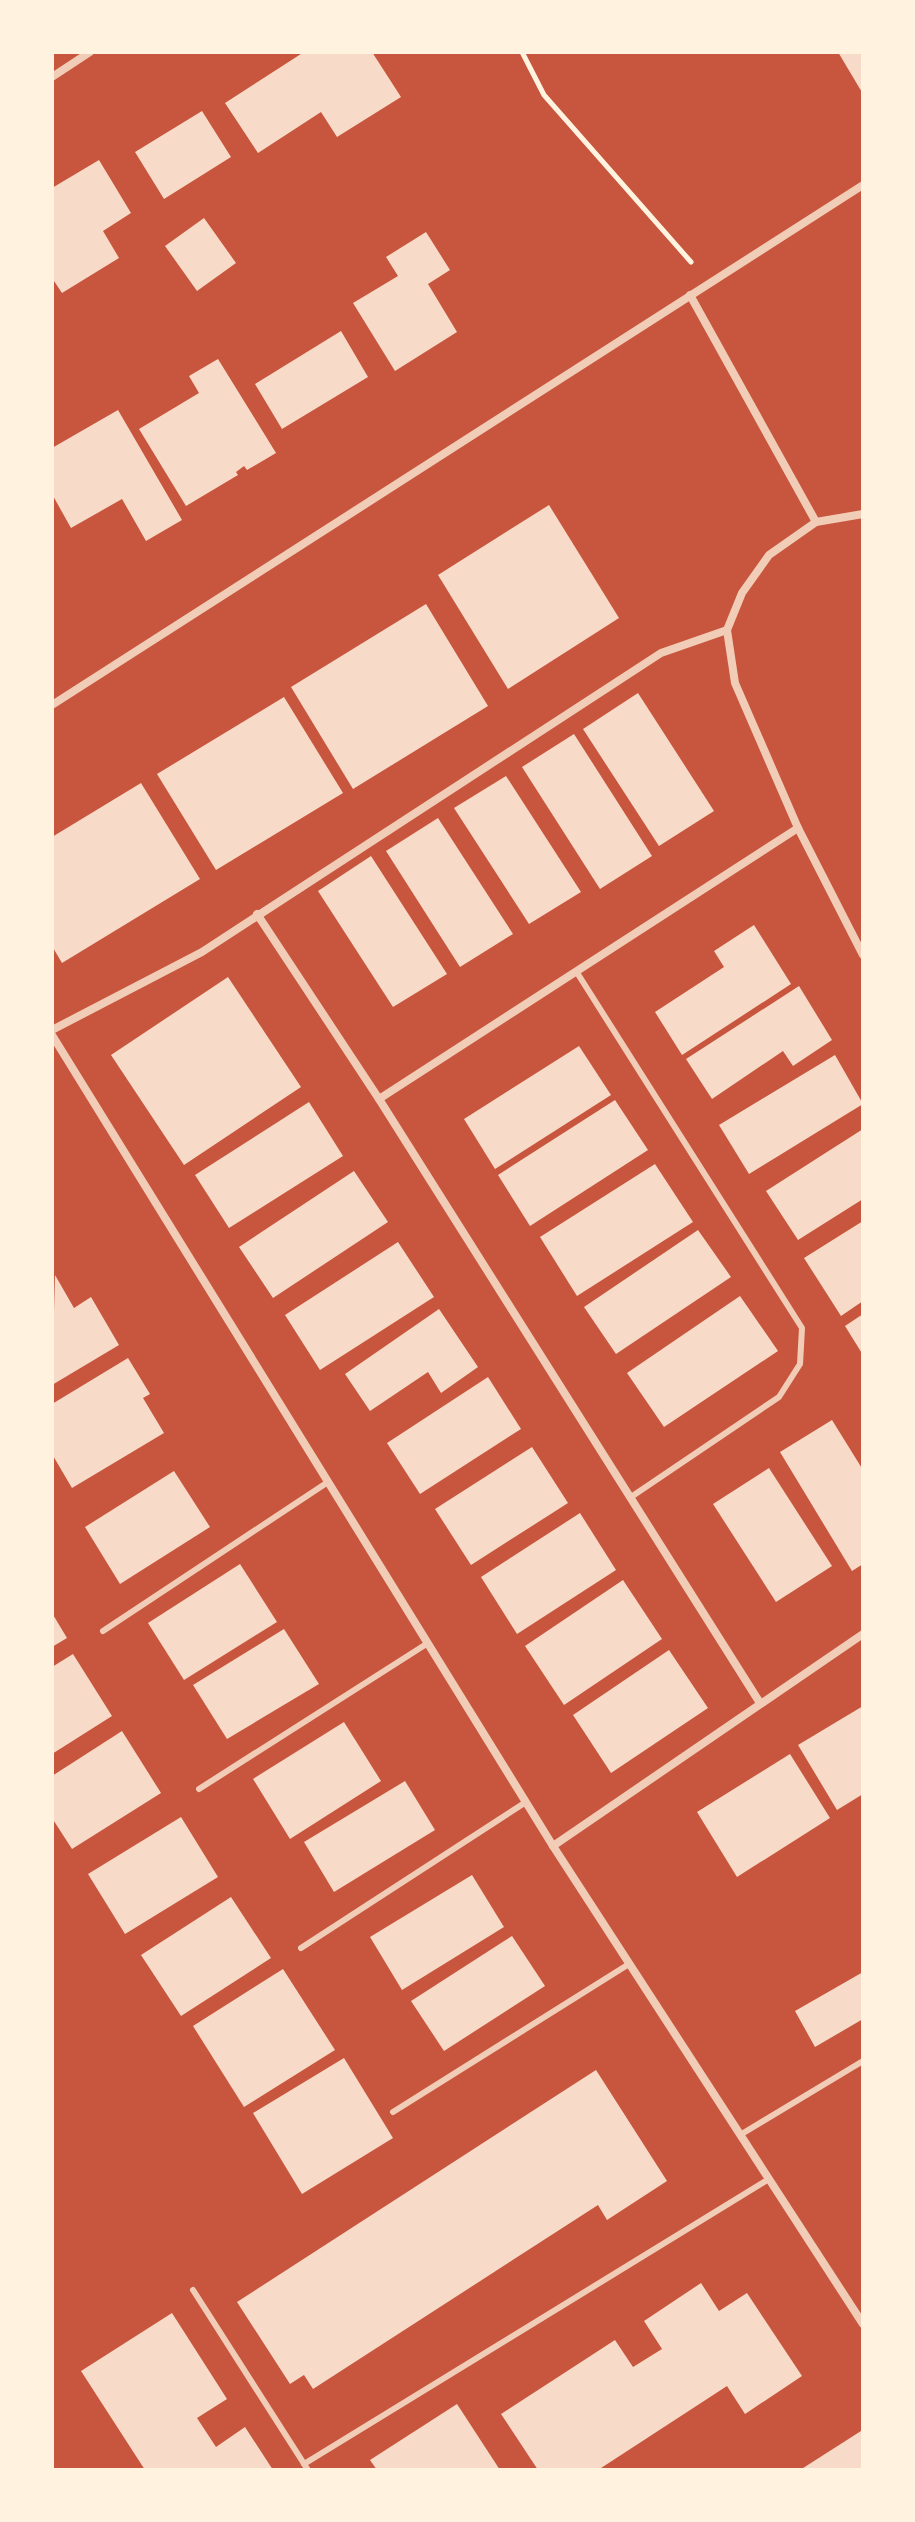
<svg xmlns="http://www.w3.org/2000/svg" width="915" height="2522" viewBox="0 0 915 2522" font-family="Lato,sans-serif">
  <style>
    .building { fill: #f7dbc8 }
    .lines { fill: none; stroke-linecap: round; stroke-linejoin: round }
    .path { stroke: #fff3e0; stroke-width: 5 }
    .service { stroke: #f1ccb7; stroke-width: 6 }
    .minor { stroke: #f1ccb7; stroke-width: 8 }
  </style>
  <rect width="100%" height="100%" fill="#c8553d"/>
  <!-- building -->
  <g class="building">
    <path d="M 304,52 L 372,52 L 401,97 L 337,137 L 321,112 L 258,153 L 225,103 Z"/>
    <path d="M 838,52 L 863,52 L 863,94 Z"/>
    <path d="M 202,111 L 231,157 L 164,199 L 135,152 Z"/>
    <path d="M 99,160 L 131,213 L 103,231 L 119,258 L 62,293 L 52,278 L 52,188 Z"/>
    <path d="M 204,218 L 236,263 L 197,291 L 165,246 Z"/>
    <path d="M 426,232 L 450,270 L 428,284 L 457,332 L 395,371 L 353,303 L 398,276 L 386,257 Z"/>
    <path d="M 341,331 L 368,377 L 282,429 L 255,384 Z"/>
    <path d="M 218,359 L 276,453 L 247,470 L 244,466 L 236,472 L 238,475 L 186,506 L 139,429 L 199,393 L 189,376 Z"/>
    <path d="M 118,410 L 182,520 L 146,541 L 122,499 L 71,528 L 52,494 L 52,448 Z"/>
    <path d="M 549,505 L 619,618 L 508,689 L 438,575 Z"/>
    <path d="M 426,604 L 488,706 L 353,789 L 291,687 Z"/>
    <path d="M 638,693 L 714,811 L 659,846 L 583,729 Z"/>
    <path d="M 284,697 L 343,793 L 216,870 L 157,774 Z"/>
    <path d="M 574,734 L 652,856 L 600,889 L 522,767 Z"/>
    <path d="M 506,776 L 581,892 L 529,924 L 454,808 Z"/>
    <path d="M 141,783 L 200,879 L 62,963 L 52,946 L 52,837 Z"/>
    <path d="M 438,818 L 513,934 L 460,967 L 386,851 Z"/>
    <path d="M 371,856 L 447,974 L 393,1007 L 318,891 Z"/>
    <path d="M 754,925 L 791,984 L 682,1055 L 655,1012 L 724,967 L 714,951 Z"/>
    <path d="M 228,977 L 301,1087 L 184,1165 L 111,1055 Z"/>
    <path d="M 799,986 L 832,1040 L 793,1066 L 783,1051 L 712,1099 L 686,1059 Z"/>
    <path d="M 579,1046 L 611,1095 L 495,1169 L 464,1119 Z"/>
    <path d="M 835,1055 L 863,1104 L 749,1174 L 719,1125 Z"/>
    <path d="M 615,1100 L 648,1150 L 530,1226 L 498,1175 Z"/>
    <path d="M 309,1102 L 343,1156 L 229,1228 L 195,1175 Z"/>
    <path d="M 863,1129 L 863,1199 L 798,1240 L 766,1191 Z"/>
    <path d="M 655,1164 L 693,1222 L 577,1296 L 540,1237 Z"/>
    <path d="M 354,1171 L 388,1222 L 273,1298 L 239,1247 Z"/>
    <path d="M 863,1221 L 863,1301 L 841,1316 L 804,1258 Z"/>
    <path d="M 698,1230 L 731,1277 L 616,1354 L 584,1307 Z"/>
    <path d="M 398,1242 L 434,1297 L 320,1370 L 285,1315 Z"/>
    <path d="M 55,1275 L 74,1308 L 91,1297 L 119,1345 L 52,1385 Z"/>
    <path d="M 740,1296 L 778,1351 L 664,1427 L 627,1373 Z"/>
    <path d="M 439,1309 L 478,1367 L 441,1393 L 428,1372 L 370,1411 L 345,1374 Z"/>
    <path d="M 863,1314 L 863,1355 L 845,1326 Z"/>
    <path d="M 128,1358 L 150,1394 L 143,1398 L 164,1433 L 72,1488 L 52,1454 L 52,1404 Z"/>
    <path d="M 488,1377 L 521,1429 L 420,1494 L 387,1443 Z"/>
    <path d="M 832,1420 L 863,1470 L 863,1564 L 852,1571 L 780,1452 Z"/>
    <path d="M 532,1447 L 568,1503 L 471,1565 L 435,1509 Z"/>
    <path d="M 769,1468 L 832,1566 L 776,1602 L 713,1504 Z"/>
    <path d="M 174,1471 L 210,1527 L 120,1584 L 85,1527 Z"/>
    <path d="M 580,1513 L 616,1570 L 517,1634 L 481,1577 Z"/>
    <path d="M 240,1564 L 277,1622 L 184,1680 L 148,1623 Z"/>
    <path d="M 623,1580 L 662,1639 L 564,1705 L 525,1646 Z"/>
    <path d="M 52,1613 L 67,1638 L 52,1647 Z"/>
    <path d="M 284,1629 L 319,1684 L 227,1739 L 193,1685 Z"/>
    <path d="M 669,1650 L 708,1708 L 611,1773 L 573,1715 Z"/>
    <path d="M 73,1654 L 112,1716 L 52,1754 L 52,1667 Z"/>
    <path d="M 863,1706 L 863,1794 L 837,1810 L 798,1745 Z"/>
    <path d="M 344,1722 L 381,1781 L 290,1839 L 253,1779 Z"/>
    <path d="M 122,1731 L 161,1793 L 72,1849 L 52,1818 L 52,1776 Z"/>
    <path d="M 790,1754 L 830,1818 L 737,1877 L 697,1812 Z"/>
    <path d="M 405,1781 L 435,1830 L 334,1892 L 304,1842 Z"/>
    <path d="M 181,1817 L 218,1877 L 125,1934 L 88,1874 Z"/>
    <path d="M 472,1875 L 504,1927 L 402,1990 L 370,1937 Z"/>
    <path d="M 231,1897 L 271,1958 L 181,2016 L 141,1955 Z"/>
    <path d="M 512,1936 L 545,1986 L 444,2051 L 411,2001 Z"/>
    <path d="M 283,1969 L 335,2050 L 244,2107 L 193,2026 Z"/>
    <path d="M 863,1972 L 863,2019 L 815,2047 L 795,2011 Z"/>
    <path d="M 344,2058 L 393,2138 L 302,2194 L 253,2113 Z"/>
    <path d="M 596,2070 L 667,2181 L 607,2220 L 598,2205 L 313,2389 L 304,2375 L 290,2384 L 237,2302 Z"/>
    <path d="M 701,2283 L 719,2311 L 747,2293 L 802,2376 L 745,2414 L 727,2386 L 598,2470 L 538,2470 L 501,2414 L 615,2340 L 633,2367 L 662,2349 L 644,2321 Z"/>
    <path d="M 172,2313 L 227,2399 L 197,2418 L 216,2447 L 245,2427 L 273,2470 L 145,2470 L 81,2371 Z"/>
    <path d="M 457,2404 L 500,2470 L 377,2470 L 370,2460 Z"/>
    <path d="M 861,2431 L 863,2470 L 800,2470 Z"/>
  </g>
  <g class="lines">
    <!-- path -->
    <path class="path" d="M 522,52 L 544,95 L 691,262"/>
    <!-- service -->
    <g class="service">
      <path d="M 576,971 L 802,1328 L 800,1364 L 779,1397 L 631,1497"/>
      <path d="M 103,1631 L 328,1482"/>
      <path d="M 199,1789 L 428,1643"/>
      <path d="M 301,1948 L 526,1802"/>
      <path d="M 393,2112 L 629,1964"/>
      <path d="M 740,2135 L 863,2061"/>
      <path d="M 193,2290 L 308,2470"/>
      <path d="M 304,2464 L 769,2179"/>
    </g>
    <!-- minor -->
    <g class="minor">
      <path d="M 52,77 L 90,52"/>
      <path d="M 690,295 L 816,522 L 863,514"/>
      <path d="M 816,522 L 769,555 L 742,593 L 727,630 L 735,683 L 798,828 L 863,955"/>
      <path d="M 52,705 L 863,185"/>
      <path d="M 257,914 L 379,1099 L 760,1703"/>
      <path d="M 52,1030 L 202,952 L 661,653 L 727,630"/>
      <path d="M 52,1035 L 553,1846 L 863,2324"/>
      <path d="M 379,1099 L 798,828"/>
      <path d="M 553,1846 L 863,1634"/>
    </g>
  </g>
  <!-- border -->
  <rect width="915" height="2522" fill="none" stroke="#fff3e0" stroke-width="108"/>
</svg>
